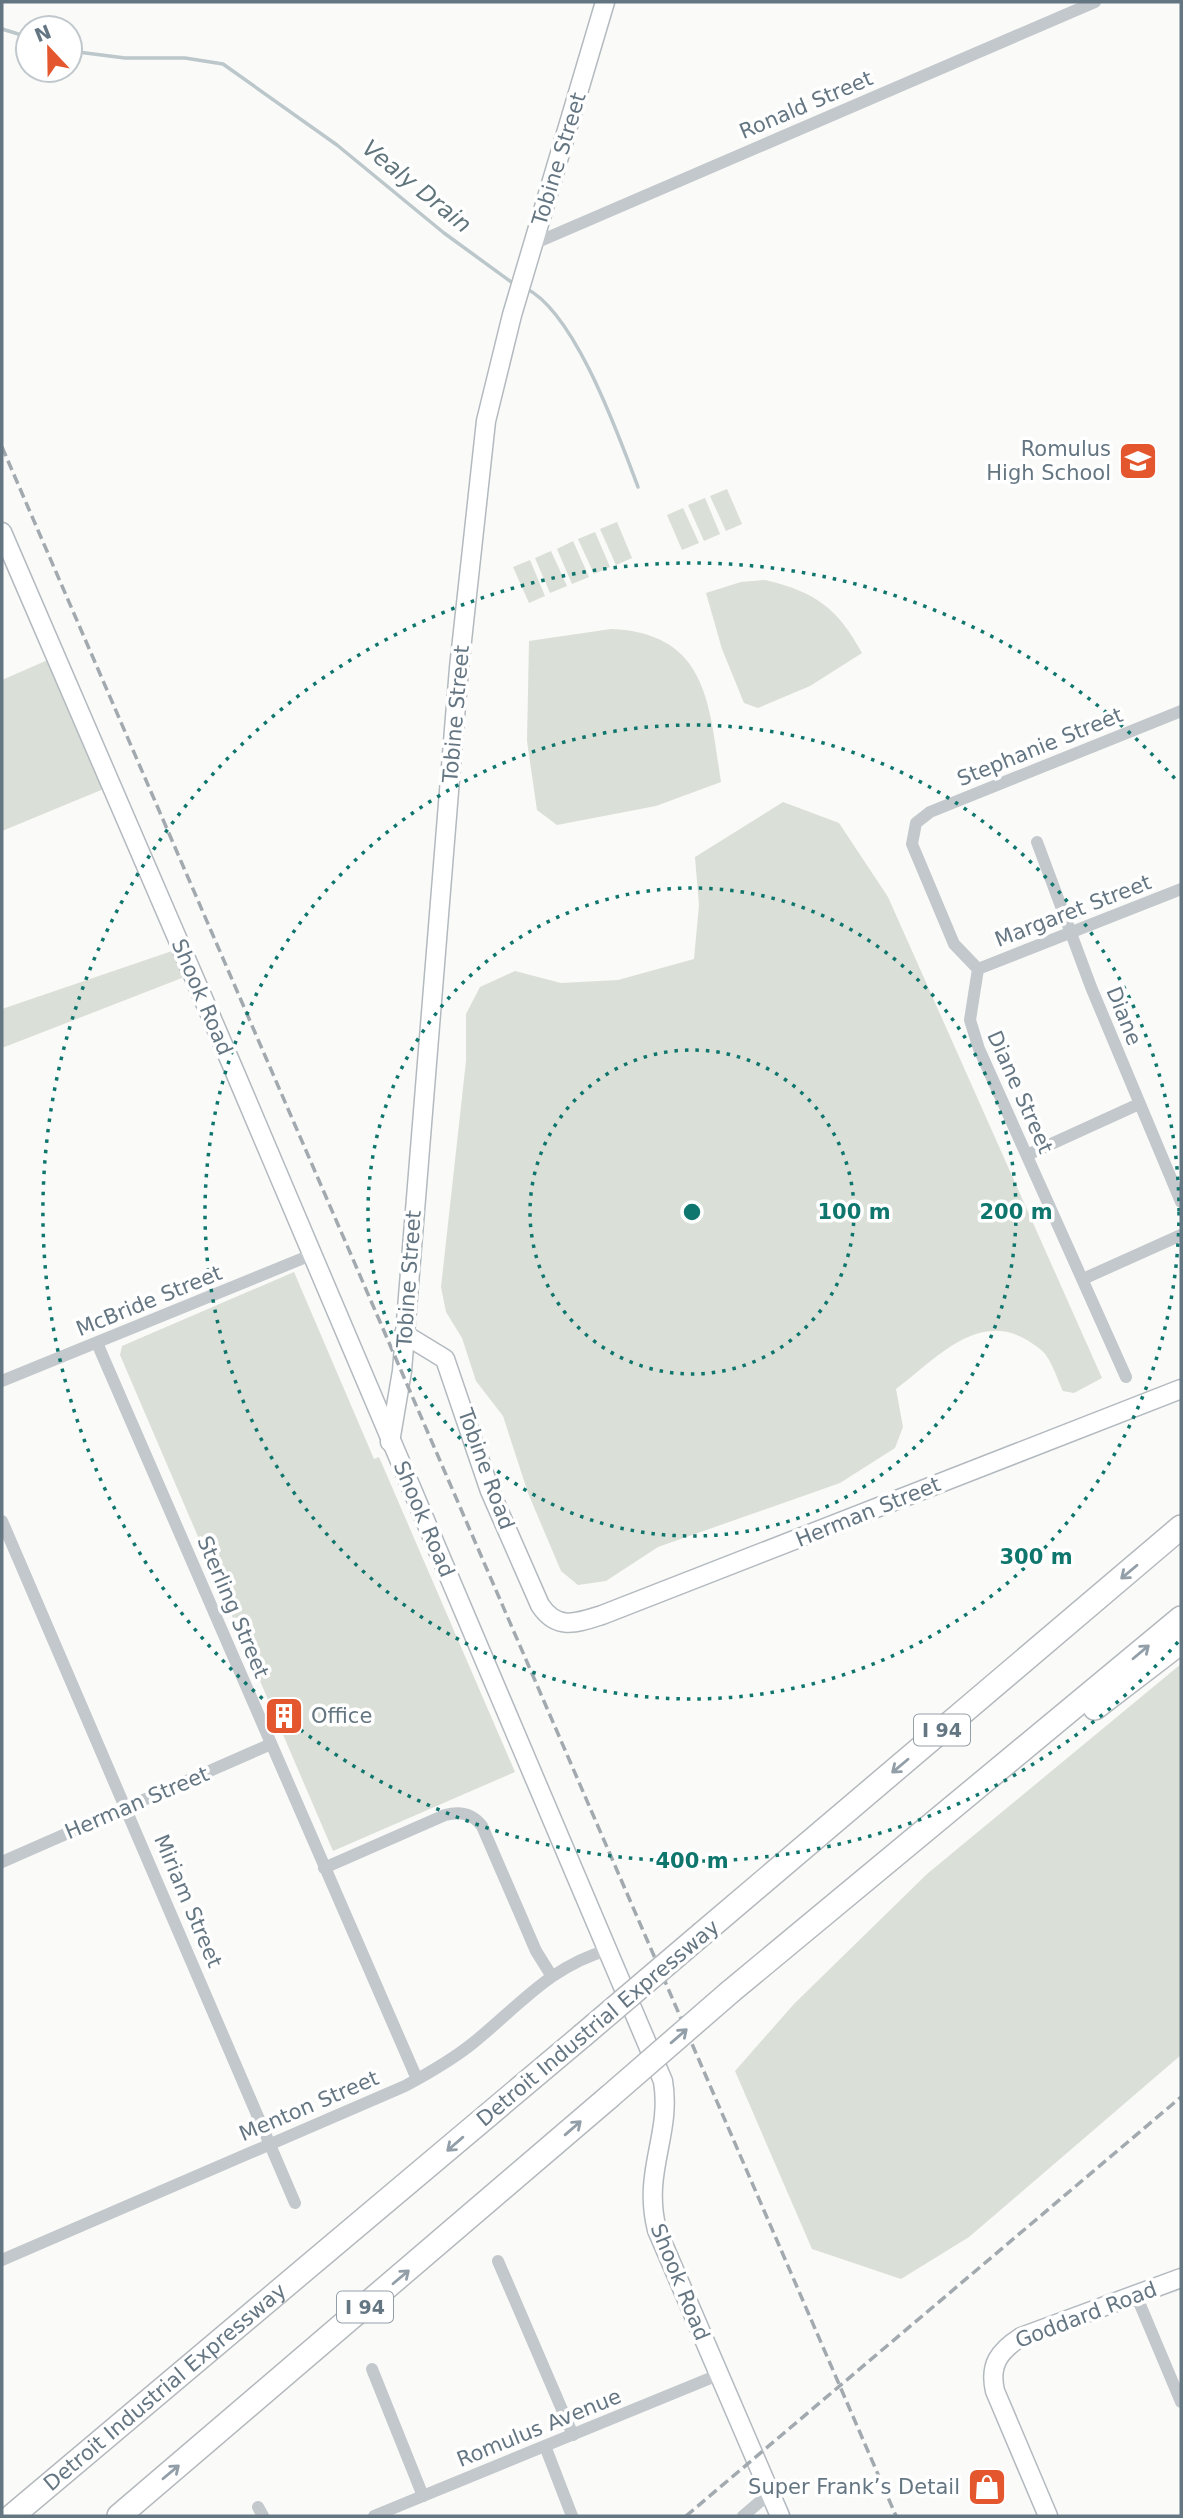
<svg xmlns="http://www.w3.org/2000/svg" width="1183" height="2518" viewBox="0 0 1183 2518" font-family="'DejaVu Sans',sans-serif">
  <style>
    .green { fill: #dadfd7 }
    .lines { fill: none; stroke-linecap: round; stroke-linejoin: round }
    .stream { stroke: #bbc7cb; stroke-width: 3.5 }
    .secondary-casing { stroke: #b3babf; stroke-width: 21 }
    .highway-casing { stroke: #b4b9bd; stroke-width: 26 }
    .street { stroke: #c3c8cc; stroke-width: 12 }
    .secondary { stroke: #fff; stroke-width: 18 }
    .highway { stroke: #fff; stroke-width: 23 }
    .rail { stroke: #a2aab0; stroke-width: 3.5; stroke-dasharray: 10 5; stroke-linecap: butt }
    .highway-bridge-casing { stroke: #b4b9bd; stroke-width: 26; stroke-linecap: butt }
    .highway-bridge { stroke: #fff; stroke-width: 23 }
    .oneway { stroke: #939fa8 }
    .ring { fill: none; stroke: #0f766e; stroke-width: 3.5; stroke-dasharray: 3.5 7 }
    .labels { text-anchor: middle; stroke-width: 7; stroke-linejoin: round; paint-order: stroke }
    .shield { fill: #fff; stroke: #939fa8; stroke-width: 2 }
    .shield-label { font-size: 19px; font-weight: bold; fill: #657683 }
    .street-label { font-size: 21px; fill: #657683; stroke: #fff }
    .poi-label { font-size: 21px; fill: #657683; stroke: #fff; text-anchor: end }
    .water-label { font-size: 23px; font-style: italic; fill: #60757c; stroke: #fff }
    .centre { fill: #0f766e; stroke: #fff; stroke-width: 3.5 }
    .ring-label { font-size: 21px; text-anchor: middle; font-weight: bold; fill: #0f766e; stroke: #fff; stroke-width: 7; stroke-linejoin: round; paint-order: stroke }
  </style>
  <rect width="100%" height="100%" fill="#fafaf8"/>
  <!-- green -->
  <g class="green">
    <path d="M 727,489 L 742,524 L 726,531 L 710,496 Z"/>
    <path d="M 705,498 L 720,534 L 704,541 L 688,505 Z"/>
    <path d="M 683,508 L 699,543 L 682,550 L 667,515 Z"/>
    <path d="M 617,522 L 632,558 L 616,565 L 600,529 Z"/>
    <path d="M 595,532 L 610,567 L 594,574 L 578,539 Z"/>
    <path d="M 573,541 L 589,577 L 572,584 L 557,549 Z"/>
    <path d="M 551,551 L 567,586 L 550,593 L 535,558 Z"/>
    <path d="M 530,560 L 545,596 L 529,603 L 513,567 Z"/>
    <path d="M 765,580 C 816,592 837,608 862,653 L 810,686 L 758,708 L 744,703 L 722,649 L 706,593 L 741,582 Z"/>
    <path d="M 611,629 C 709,633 709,706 721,782 L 656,806 L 557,825 L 537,810 L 527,741 L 529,641 Z"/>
    <path d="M 50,659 L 106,788 L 2,831 L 2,680 Z"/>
    <path d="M 783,802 L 839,823 L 888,897 L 1102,1378 L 1074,1393 L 1063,1391 C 1057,1379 1051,1357 1040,1349 C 984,1303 941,1355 896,1389 L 903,1427 L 895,1448 L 840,1483 L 658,1547 L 606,1581 L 578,1585 L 561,1571 L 528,1493 L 503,1416 L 476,1381 L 462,1338 L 446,1312 L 441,1287 L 466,1061 L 466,1014 L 480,987 L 515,971 L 561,983 L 618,980 L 694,959 L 699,905 L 695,857 Z"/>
    <path d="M 175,950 L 187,976 L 2,1048 L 2,1009 Z"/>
    <path d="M 294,1272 L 374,1459 L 379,1457 L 515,1772 L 333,1851 L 120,1355 L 122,1346 Z"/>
    <path d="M 1181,1664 L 1181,2055 L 969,2237 L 901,2279 L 812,2249 L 735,2071 L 794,2004 L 927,1874 Z"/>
  </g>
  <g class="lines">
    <!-- stream -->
    <g class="stream">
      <path d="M 2,29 L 28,37"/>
      <path d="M 70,51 L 125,58 L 185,58 L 223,64 L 337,145 L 444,233 L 514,284"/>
      <path d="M 525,288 C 575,311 619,437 638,487"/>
    </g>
    <!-- secondary casing -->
    <g class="secondary-casing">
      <g id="secondary">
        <path d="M 2,532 L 234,1070 L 663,2081 C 672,2135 642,2171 657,2230 L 780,2516"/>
        <path d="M 404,1334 L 445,1359 L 490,1491 L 540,1605 C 557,1631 577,1623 602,1615 L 1181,1389"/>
        <path d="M 390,1442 L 402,1371 L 459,668 L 486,421 L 512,315 L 605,2"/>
        <path d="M 1048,2516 L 995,2391 C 989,2365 999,2351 1021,2337 L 1181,2278"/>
      </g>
    </g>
    <!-- highway casing -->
    <g class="highway-casing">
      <g id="highway">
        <path d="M 1095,1708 L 1181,1642"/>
        <path d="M 703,1933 L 1181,1527"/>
        <path d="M 730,1992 L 1181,1618"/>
        <path id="s1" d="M 12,2516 L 582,2036"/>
        <path d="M 119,2516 L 609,2097"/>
      </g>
    </g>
    <!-- street -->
    <g class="street">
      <path d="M 533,244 L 1095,2"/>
      <path d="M 1037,842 L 1091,987 L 1181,1202"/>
      <path d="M 978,969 L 1181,889"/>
      <path d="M 1027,1155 L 1139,1104"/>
      <path d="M 1083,1279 L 1181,1235"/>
      <path d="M 97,1343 L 417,2079"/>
      <path d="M 1126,1377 L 979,1049 L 970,1020 L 978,969 L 954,944 L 912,844 L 916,823 L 930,812 L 1181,711"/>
      <path d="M 2,1381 L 311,1255"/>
      <path d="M 2,1521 L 295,2203"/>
      <path d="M 2,1862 L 271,1744"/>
      <path d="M 324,1868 L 445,1815 C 460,1811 472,1813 482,1826 L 536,1951 L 551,1975"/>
      <path d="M 2,2260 L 405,2086 C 429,2073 452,2060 473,2043 C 518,2007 550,1966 608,1950"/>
      <path d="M 498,2261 L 573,2435"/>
      <path d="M 1136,2295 L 1181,2402"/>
      <path d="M 372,2369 L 423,2496"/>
      <path d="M 545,2446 L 572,2516"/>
      <path d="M 258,2507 L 263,2516"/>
      <path d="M 374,2516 L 718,2375"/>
      <path d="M 743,2516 L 770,2493"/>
    </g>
    <!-- secondary -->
    <use href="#secondary" class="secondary"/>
    <!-- highway -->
    <use href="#highway" class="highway"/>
    <!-- rail -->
    <g class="rail">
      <path d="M 2,447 L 896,2516"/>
      <path d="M 686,2516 L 1181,2097"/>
    </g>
    <!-- highway-bridge casing -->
    <g class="highway-bridge-casing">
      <g id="highway-bridge">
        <path d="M 582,2036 L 703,1933"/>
        <path d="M 609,2097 L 730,1992"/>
      </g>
    </g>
    <!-- highway-bridge -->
    <use href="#highway-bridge" class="highway-bridge"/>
  </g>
  <!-- one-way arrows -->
  <defs><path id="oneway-shaft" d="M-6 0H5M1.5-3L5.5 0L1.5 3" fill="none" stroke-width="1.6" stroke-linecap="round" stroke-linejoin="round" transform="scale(1.75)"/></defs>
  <g class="oneway">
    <use href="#oneway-shaft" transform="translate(1129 1572) rotate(140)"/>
    <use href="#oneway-shaft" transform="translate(1141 1652) rotate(-40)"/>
    <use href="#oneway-shaft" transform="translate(900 1766) rotate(140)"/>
    <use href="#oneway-shaft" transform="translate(679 2036) rotate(-41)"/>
    <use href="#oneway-shaft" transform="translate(573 2128) rotate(-41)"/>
    <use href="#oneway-shaft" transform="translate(455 2144) rotate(139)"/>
    <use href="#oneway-shaft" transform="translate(401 2277) rotate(-40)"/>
    <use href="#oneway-shaft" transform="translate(171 2472) rotate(-40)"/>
  </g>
  <!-- distance rings -->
  <g class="ring">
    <circle cx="692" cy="1212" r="162"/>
    <circle cx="692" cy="1212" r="324"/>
    <circle cx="692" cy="1212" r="487"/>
    <path d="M1178 1642A649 649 0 1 1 1178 782"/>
  </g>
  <!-- icons -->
  <defs>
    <g id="school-square" transform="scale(2.0125)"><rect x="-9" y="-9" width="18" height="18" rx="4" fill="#e4572e" stroke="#fff"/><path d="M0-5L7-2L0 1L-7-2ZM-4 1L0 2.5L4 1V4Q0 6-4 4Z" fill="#fff"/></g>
    <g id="building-square" transform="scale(2.0125)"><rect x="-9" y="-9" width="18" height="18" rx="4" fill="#e4572e" stroke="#fff"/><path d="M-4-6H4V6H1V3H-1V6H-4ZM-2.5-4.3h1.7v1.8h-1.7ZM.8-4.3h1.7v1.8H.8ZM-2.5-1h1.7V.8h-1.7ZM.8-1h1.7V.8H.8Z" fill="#fff"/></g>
    <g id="shop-square" transform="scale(2.0125)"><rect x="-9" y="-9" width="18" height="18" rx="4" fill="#e4572e" stroke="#fff"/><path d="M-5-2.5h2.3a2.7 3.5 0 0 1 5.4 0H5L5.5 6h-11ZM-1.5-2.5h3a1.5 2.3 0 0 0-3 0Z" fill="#fff"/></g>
  </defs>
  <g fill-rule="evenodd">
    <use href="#school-square" x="1138" y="461"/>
    <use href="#building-square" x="284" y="1716"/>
    <use href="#shop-square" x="987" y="2487"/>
  </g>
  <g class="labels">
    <!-- shield labels -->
    <g class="shield">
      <rect x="914" y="1714.5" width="56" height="31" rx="5"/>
      <rect x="337" y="2291.5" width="56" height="31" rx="5"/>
    </g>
    <g class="shield-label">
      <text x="942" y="1737">I 94</text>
      <text x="365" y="2314">I 94</text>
    </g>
    <!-- street labels -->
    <g class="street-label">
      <text transform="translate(806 105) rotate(-23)" y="7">Ronald Street</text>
      <text transform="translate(559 159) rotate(-73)" y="7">Tobine Street</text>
      <text transform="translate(456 714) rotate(-85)" y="7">Tobine Street</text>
      <text transform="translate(1040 747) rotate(-22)" y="7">Stephanie Street</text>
      <text transform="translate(1073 911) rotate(-21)" y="7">Margaret Street</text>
      <text transform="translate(202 997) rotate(67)" y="7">Shook Road</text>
      <text transform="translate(1124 1016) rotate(68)" y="7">Diane</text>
      <text transform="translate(1020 1092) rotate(66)" y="7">Diane Street</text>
      <text transform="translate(409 1279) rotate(-86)" y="7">Tobine Street</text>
      <text transform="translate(149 1301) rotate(-22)" y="7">McBride Street</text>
      <text transform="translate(486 1469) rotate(70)" y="7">Tobine Road</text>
      <text transform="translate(868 1512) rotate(-22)" y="7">Herman Street</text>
      <text transform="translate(424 1519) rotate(67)" y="7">Shook Road</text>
      <text transform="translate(233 1607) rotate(67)" y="7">Sterling Street</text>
      <text transform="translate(137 1803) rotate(-23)" y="7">Herman Street</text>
      <text transform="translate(188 1901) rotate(67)" y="7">Miriam Street</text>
      <text transform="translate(598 2023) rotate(-40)" y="7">Detroit Industrial Expressway</text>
      <text transform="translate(309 2106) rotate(-23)" y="7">Menton Street</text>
      <text transform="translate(680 2282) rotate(68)" y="7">Shook Road</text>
      <text transform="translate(1086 2315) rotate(-21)" y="7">Goddard Road</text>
      <text dy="7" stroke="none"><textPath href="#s1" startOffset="200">Detroit Industrial Expressway</textPath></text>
      <text transform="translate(539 2428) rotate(-22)" y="7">Romulus Avenue</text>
    </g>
    <!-- poi labels -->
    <g class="poi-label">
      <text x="1111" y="456">Romulus<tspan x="1111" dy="24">High School</tspan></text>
      <text x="311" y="1723" text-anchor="start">Office</text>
      <text x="960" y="2494">Super Frank’s Detail</text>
    </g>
    <!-- water labels -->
    <g class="water-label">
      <text transform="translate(417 186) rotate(39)" y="8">Vealy Drain</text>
    </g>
  </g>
  <circle cx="692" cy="1212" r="10" class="centre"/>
  <g class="ring-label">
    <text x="854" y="1219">100 m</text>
    <text x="1016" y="1219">200 m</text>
    <text x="1036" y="1564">300 m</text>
    <text x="692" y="1868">400 m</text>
  </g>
  <!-- border -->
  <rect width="1183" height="2518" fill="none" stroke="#657683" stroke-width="7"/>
  <!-- north arrow -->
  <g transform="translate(49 49) rotate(338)"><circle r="33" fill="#ffffff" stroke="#c1c8cd" stroke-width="2"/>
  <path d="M0-5L12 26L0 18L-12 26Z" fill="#e4572e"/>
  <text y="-10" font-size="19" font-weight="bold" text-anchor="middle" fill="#657683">N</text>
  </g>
</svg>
